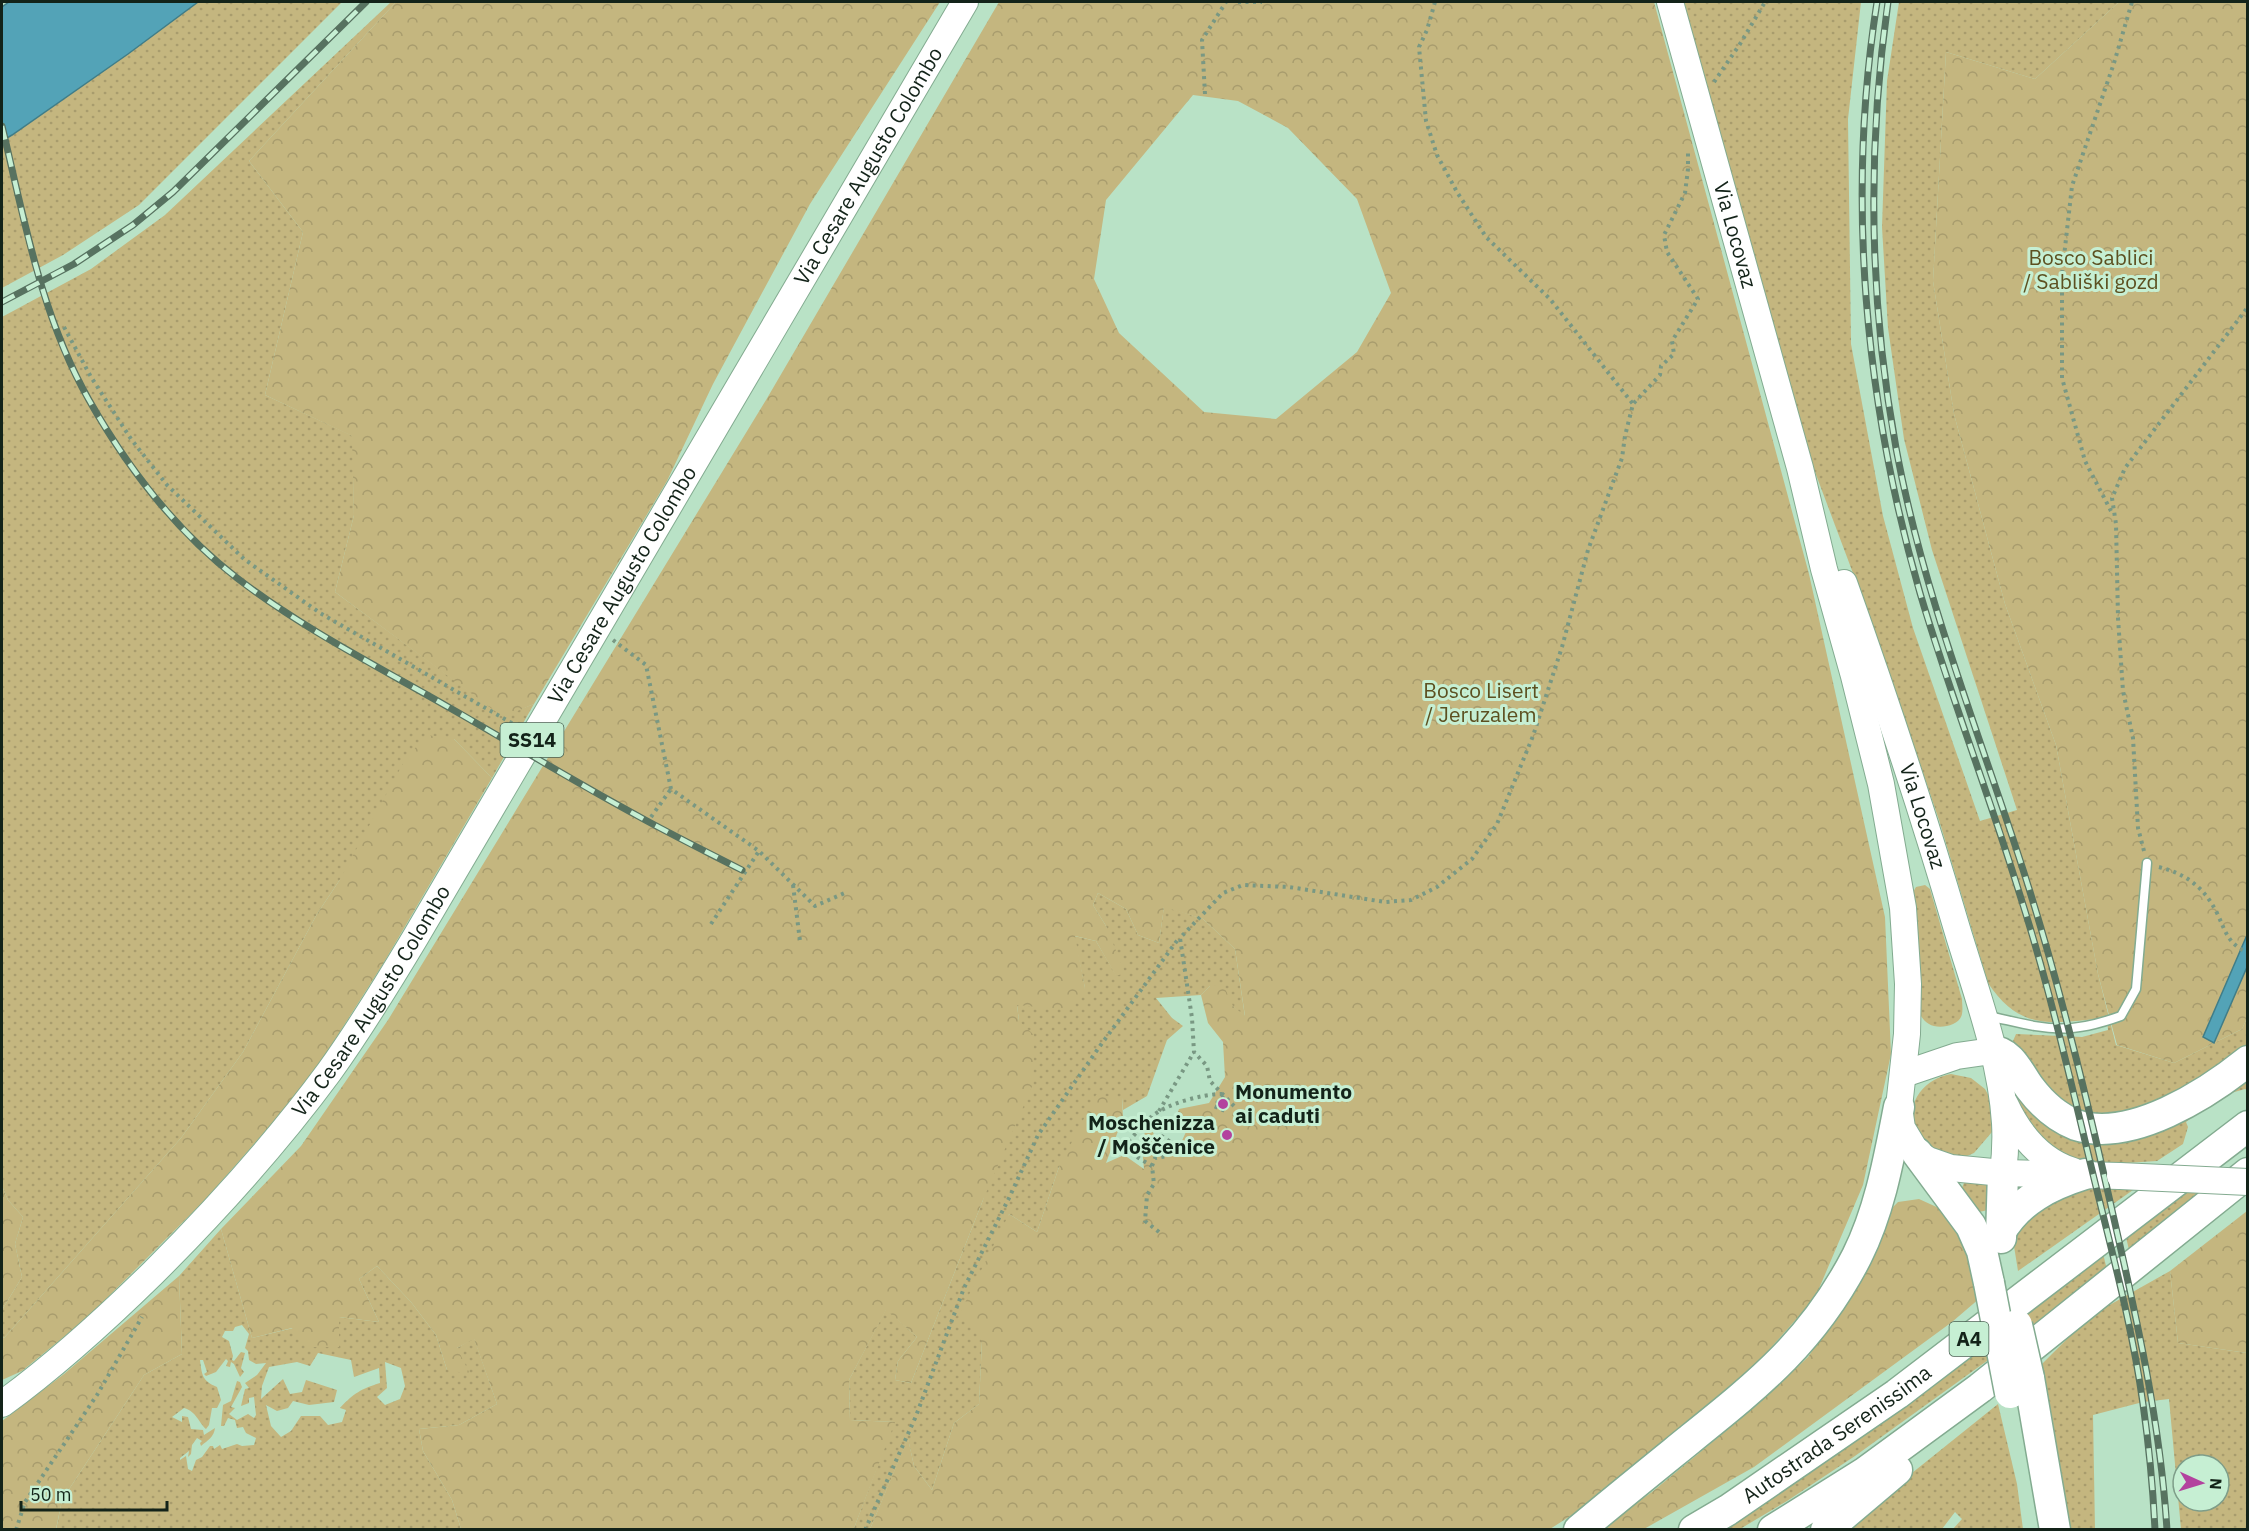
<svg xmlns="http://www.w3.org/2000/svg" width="2249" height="1531" viewBox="0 0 2249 1531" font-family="'IBM Plex Sans',sans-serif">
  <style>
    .grass { fill: url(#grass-dots); fill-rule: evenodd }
    .forest { fill: url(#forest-crowns); fill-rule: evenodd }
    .water { fill: #53a3b7; stroke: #407d88; stroke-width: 1.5 }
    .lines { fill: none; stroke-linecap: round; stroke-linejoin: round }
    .lane-casing { stroke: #83ab90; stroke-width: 11 }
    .primary-casing { stroke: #83ab90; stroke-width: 28 }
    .highway-casing { stroke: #83ab90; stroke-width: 33 }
    .path { stroke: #799883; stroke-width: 4; stroke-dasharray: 3 4.5; stroke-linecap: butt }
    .lane { stroke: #fff; stroke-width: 8 }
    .primary { stroke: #fff; stroke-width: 26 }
    .highway { stroke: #fff; stroke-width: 30 }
    .rail-casing { stroke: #577260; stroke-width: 7 }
    .rail { stroke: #c6efd3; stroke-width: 4.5; stroke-dasharray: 14; stroke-linecap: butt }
    .primary-bridge-casing { stroke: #83ab90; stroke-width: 28; stroke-linecap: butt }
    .highway-bridge-casing { stroke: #83ab90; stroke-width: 33; stroke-linecap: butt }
    .primary-bridge { stroke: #fff; stroke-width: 26 }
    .highway-bridge { stroke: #fff; stroke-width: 30 }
    .poi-dot { fill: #b3429e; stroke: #c6efd3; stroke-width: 2 }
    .labels { text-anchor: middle; stroke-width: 6; stroke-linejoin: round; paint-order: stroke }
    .shield { fill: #c6efd3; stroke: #496051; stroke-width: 1.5 }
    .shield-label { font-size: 20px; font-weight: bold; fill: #132319 }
    .street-label { font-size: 21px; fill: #132319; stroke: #c6efd3 }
    .park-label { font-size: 21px; fill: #5c5020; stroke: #c6efd3 }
    .poi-label { font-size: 21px; font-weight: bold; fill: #132319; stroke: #c6efd3; text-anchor: start }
  </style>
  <defs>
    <pattern id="grass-dots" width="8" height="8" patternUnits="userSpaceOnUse" patternTransform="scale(1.5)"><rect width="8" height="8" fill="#c4b67f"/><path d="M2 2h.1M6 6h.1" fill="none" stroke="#a89c6d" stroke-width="1.8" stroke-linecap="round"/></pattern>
    <pattern id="forest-crowns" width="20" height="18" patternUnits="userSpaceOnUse" patternTransform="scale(1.5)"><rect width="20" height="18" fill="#c4b67f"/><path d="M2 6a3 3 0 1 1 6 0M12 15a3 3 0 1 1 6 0" fill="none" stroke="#a89c6d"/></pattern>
  </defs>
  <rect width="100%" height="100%" fill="#b9e2c6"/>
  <!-- grass -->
  <g class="grass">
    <path d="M 198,2 L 342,2 L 139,205 L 63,255 L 2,288 L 2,141 L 12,135 L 128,54 Z"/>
    <path d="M 391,2 L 396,2 L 249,161 L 303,232 L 265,395 L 353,436 L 354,515 L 335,592 L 503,716 L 534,704 L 492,778 L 454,739 L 339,881 L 317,914 L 243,1052 L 181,1138 L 4,1338 L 2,1336 L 2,1310 L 22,1277 L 15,1244 L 23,1217 L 8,1200 L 2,1186 L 2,317 L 91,269 L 165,215 Z"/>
    <path d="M 1682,2 L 1861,2 L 1848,119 L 1851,344 L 1883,516 L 1913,628 L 1980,821 L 2017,810 L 1932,550 L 1904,439 L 1888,328 L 1882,227 L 1887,81 L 1899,2 L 2119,2 L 2035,79 L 1946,52 L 1933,281 L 1954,414 L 2005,604 L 2056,745 L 2098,974 L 2116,1045 L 2174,1063 L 2242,1029 L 2247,1018 L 2247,1050 L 2164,1100 L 2113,1117 L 2072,1112 L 2035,1080 L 2013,1041 L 2016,1034 L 2082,1037 L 2108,1030 L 2107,1018 C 2055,1022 2022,1034 1988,983 L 1939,820 L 1877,637 L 1809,456 Z"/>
    <path d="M 1925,885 L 1930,889 L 1932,896 L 1962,999 C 1962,1003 1963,1009 1962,1014 C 1960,1026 1938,1030 1929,1024 C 1925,1022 1922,1018 1919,1013 L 1912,894 L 1916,887 Z"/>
    <path d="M 1098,893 L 1126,909 L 1138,935 L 1159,943 L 1164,906 L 1203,919 L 1235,949 L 1245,1017 L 1210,986 L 1201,995 L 1156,998 L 1172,1018 L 1183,1026 L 1167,1040 L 1147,1096 L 1123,1110 L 1122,1098 L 1059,1167 L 1037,1232 L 1009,1214 L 982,1341 L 979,1404 L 954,1423 L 932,1490 L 914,1466 L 908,1439 L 870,1529 L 844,1530 L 854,1528 L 894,1422 L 850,1420 L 849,1380 L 886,1309 L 917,1337 L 898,1361 L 895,1380 L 911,1383 L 983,1200 L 1019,1021 L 1017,1005 L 1085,988 L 1074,936 L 1096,941 L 1116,975 L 1106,926 L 1093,905 Z"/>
    <path d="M 2247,1072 L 2247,1090 L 2245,1089 L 2224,1095 L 2211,1102 L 2186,1122 L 2188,1127 L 2183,1144 L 2157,1161 L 2110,1164 L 2068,1161 L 2039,1135 L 2015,1098 L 2007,1076 L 2074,1136 Z"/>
    <path d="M 1951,1074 L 1971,1078 L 1985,1089 L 1991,1100 L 1994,1124 L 1992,1132 L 1974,1153 L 1967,1156 L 1959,1157 L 1929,1149 C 1924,1142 1919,1135 1916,1128 C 1904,1102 1926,1078 1951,1074 Z"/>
    <path d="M 1969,1180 L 1990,1184 L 1988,1210 L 1979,1212 L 1960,1192 L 1964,1183 Z"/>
    <path d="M 2082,1186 L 2133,1190 L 2018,1271 L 2013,1240 L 2038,1203 Z"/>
    <path d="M 2174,1191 L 2200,1193 L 2130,1254 L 2124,1229 Z"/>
    <path d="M 221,1229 L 252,1338 L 339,1317 L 379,1322 L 359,1279 L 377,1266 L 411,1302 L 436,1335 L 447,1370 L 457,1348 L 474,1338 L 497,1404 L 459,1425 L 419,1429 L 423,1451 L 452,1500 L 461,1529 L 56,1530 L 62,1500 L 144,1375 L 182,1354 L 179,1276 ZM 242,1325 L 249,1334 L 245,1348 L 248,1351 L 249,1360 L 256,1364 L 266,1363 L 257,1375 L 245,1383 L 249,1388 L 245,1389 L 241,1406 L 249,1403 L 249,1398 L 254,1397 L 256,1415 L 254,1418 L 248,1414 L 237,1420 L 229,1414 L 235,1408 L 231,1407 L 242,1387 L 240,1382 L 237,1381 L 231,1401 L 223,1405 L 221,1426 L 224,1426 L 228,1418 L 235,1420 L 237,1428 L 243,1427 L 246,1433 L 256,1438 L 254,1445 L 242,1446 L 237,1444 L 222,1449 L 220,1445 L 214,1449 L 213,1446 L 210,1446 L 202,1457 L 196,1460 L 192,1471 L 188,1469 L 186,1456 L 180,1460 L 180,1458 L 189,1451 L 188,1457 L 191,1454 L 192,1445 L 197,1438 L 202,1441 L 200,1443 L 201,1446 C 208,1440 214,1437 215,1428 L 204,1435 L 203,1430 L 191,1429 L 188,1417 L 182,1416 L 182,1422 L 172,1417 L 184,1408 C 197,1412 198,1422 206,1429 L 209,1425 L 212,1408 L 217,1408 L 221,1400 L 217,1387 C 202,1381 202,1375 200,1360 L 203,1360 L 207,1372 L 204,1374 L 206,1376 L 216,1372 L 226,1359 L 228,1361 L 226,1366 L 230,1367 L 231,1362 L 234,1364 L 240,1377 L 244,1372 L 241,1368 L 245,1353 L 241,1352 L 234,1361 L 232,1360 L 233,1356 L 229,1341 L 222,1337 L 225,1331 L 233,1331 L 235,1327 ZM 318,1353 L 351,1360 L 354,1377 L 379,1368 L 380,1383 C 361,1389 354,1393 340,1408 L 346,1410 L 342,1422 L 328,1425 L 320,1416 L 301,1416 L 291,1431 L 281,1437 L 271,1426 L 266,1405 L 277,1411 L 288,1408 L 293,1401 L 309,1405 L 334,1402 L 337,1390 L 306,1380 L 302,1392 L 290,1394 L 283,1379 L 261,1399 L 262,1386 L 269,1367 L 297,1362 L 310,1366 ZM 385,1362 L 401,1368 L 405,1386 L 400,1399 L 385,1405 L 377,1397 L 387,1388 Z"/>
    <path d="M 2101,1245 L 2107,1270 L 2031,1329 L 2026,1307 Z"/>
    <path d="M 2170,1271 L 2178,1343 L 2247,1353 L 2247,1529 L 2181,1529 L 2169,1399 L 2143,1402 L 2093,1415 L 2095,1529 L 2067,1529 L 2038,1368 L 2090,1316 ZM 2183,1465 L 2219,1465 L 2219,1501 L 2183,1501 Z"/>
    <path d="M 1987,1340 L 1991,1358 L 1855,1456 L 1787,1501 L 1740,1529 L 1714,1530 Z"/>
    <path d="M 1998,1404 L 2017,1484 L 2023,1529 L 1953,1529 L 1962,1519 L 1955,1512 L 1942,1529 L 1841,1530 Z"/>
  </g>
  <!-- forest -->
  <g class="forest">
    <path d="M 396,2 L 940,2 L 810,204 L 713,384 L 667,481 L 534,704 L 503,717 L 335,592 L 354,515 L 352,436 L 265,395 L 303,232 L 249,161 Z"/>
    <path d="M 999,2 L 1654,2 L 1809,574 L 1885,917 L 1891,1054 L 1863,1185 L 1815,1298 L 1730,1394 L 1605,1494 L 1550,1529 L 870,1529 L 908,1438 L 914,1466 L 932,1490 L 954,1423 L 979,1404 L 982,1341 L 960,1313 L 1009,1214 L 1037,1232 L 1059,1167 L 1096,1095 L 1122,1098 L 1123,1118 L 1106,1163 L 1124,1155 L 1144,1169 L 1141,1137 L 1150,1128 L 1161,1145 L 1175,1150 L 1180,1145 L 1191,1121 L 1174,1124 L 1179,1109 L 1209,1103 L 1225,1077 L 1223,1042 L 1208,1023 L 1201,995 L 1210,986 L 1223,984 L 1233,1006 L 1245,1016 L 1235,949 L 1203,919 L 1164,907 L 1159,943 L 1138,935 L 1126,909 L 1098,893 L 1093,905 L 1106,926 L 1125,973 L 1116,976 L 1096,941 L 1075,936 L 1085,988 L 1069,1010 L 1017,1005 L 1019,1021 L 1034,1035 L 1033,1084 L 983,1200 L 911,1383 L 895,1380 L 898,1361 L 917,1337 L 886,1310 L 849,1380 L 850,1420 L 895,1422 L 854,1528 L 461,1529 L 452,1500 L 423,1451 L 419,1429 L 459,1425 L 497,1404 L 474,1339 L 457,1348 L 470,1374 L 447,1370 L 436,1335 L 411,1302 L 377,1266 L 359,1279 L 379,1322 L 339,1317 L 339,1347 L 306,1347 L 292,1328 L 252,1338 L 221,1229 L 301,1146 L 388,1020 L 766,400 ZM 1193,95 L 1238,101 L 1288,128 L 1357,199 L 1391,293 L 1357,352 L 1276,419 L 1204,412 L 1119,333 L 1094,279 L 1106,200 Z"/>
    <path d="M 2119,2 L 2247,2 L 2248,935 L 2203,1037 L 2214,1042 L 2247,967 L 2247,1018 L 2242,1029 L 2174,1063 L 2117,1045 L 2098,974 L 2056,745 L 2005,604 L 1954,414 L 1933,281 L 1946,52 L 2035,79 Z"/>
    <path d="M 427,735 L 454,739 L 492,778 L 383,964 L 308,1082 L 206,1199 L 87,1318 L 22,1371 L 2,1380 L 2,1336 L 4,1338 L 181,1138 L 243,1052 L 317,914 L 339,881 L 406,758 Z"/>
    <path d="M 2,1186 L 8,1200 L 23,1217 L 15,1244 L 22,1277 L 2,1310 Z"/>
    <path d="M 1919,1199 L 1941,1209 L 1967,1244 L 1980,1298 L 1952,1322 L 1754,1467 L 1644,1529 L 1598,1530 L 1652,1492 L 1757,1405 L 1808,1357 L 1847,1300 L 1889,1211 L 1898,1202 Z"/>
    <path d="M 2247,1211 L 2247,1353 L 2178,1343 L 2170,1271 Z"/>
    <path d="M 179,1276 L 182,1354 L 144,1375 L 62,1500 L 56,1529 L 2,1529 L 2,1421 L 64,1374 Z"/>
  </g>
  <!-- water -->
  <g class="water">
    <path d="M 9,2 L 198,2 L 128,54 L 12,135 L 2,141 L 2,7 Z"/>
    <path d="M 2247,935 L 2247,967 L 2214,1043 L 2203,1037 Z"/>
  </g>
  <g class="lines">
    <!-- lane casing -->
    <g class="lane-casing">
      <path id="lane" d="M 1988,1016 C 2044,1028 2063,1037 2121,1016 L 2136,989 L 2147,863"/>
    </g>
    <!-- primary casing -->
    <g class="primary-casing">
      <g id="primary">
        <path id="s1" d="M 1670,2 L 1800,468 L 1824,569 L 1854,676 L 1881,784 L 1903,908 L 1908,984 L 1907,1034 L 1899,1107 L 1902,1128 L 1917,1153 L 1928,1160 L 1951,1168 L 2003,1173 L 2120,1176"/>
        <path id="s2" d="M 1844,583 C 1885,698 1923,813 1957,929 C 1976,992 2001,1058 2005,1123 C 2006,1140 2005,1157 2003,1173"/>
        <path d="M 1904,1074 L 1957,1056 L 1992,1051"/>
        <path d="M 2005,1104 C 2019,1134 2041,1161 2073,1171"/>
        <path id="s3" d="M 2,1404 C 56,1365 105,1320 153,1273 C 216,1210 276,1144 329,1072 C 360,1029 388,983 415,938 L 965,2"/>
      </g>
    </g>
    <!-- highway casing -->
    <g class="highway-casing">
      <g id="highway">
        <path d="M 1992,1051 C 2011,1051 2020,1075 2030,1088 C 2042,1104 2058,1118 2076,1125 C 2131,1143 2207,1094 2248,1061"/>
        <path d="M 1917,1153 L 1971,1226 L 1982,1251 L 1989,1283"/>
        <path d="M 2000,1233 C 2019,1200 2050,1185 2085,1174"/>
        <path d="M 2001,1238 L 2003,1173"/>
        <path d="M 2029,1378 L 2055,1530"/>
        <path d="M 1579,1530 C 1616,1499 1652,1470 1689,1440 C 1760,1383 1814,1340 1857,1256 C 1880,1210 1889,1158 1899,1107"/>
        <path id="s4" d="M 1694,1530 L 1728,1510 L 1897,1394 L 2248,1126"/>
        <path d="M 1773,1530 L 1864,1473 L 1980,1388 L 2248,1173"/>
        <path d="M 1826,1530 L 1897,1470"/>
      </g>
    </g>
    <!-- path -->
    <g class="path">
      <path d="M 1238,2 L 1262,2"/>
      <path d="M 1435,2 L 1427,30 L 1419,47 L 1426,121 L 1437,155 L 1457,192 L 1486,237 L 1550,299 L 1633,404"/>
      <path d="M 1714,82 L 1740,44 L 1765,2"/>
      <path d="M 1205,94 L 1202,40 L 1226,2"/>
      <path d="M 64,327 L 91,377 L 131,439 L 167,485 L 244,559 L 320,613 L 515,725"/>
      <path d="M 2111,511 L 2085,461 L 2062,378 L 2062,274 L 2072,186 L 2114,63 L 2132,2"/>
      <path d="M 613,640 L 646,665 L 671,789 L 759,851 L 815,906 L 847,892"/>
      <path d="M 651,817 L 671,789"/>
      <path d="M 2144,851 L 2138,828 L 2133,738 L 2123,691 L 2118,618 L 2116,524 L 2112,498 L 2125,468 L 2248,307"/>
      <path d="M 2159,867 C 2186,874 2204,887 2217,913 C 2226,932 2227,943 2248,953"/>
      <path d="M 793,885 L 800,941"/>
      <path d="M 711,924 L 759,851"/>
      <path d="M 1224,1096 L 1214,1106 L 1227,1112"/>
      <path d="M 1234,1106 L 1210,1081 L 1207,1066 L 1194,1052 L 1192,1018 L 1180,938 L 1223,893 L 1243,885 L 1289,887 L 1385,902 L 1411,900 L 1437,887 L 1472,859 L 1497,824 L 1533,736 L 1562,647 L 1588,550 L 1622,458 L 1625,436 L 1633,404 L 1660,375 L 1661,366 L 1674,354 L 1672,341 L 1698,299 L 1667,252 L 1664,235 L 1685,193 L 1688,169 L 1688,153"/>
      <path d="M 1159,1111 L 1194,1052"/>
      <path d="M 1151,1117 L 1122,1148 L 1152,1166"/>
      <path d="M 1159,1232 L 1145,1221 L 1147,1195 L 1154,1184 L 1152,1166 L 1155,1158 L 1167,1156 L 1172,1143 L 1160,1135 L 1151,1117 C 1166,1104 1202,1094 1222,1094"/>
      <path d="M 16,1530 L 25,1502 L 97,1395 L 142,1317"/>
      <path d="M 865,1530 L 916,1416 L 964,1288 L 1010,1196 L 1038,1135 L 1100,1046 L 1179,938"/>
    </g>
    <!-- lane -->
    <use href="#lane" class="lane"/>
    <!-- primary -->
    <use href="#primary" class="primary"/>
    <!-- highway -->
    <use href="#highway" class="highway"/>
    <!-- rail casing -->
    <g class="rail-casing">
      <g id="rail">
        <path d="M 1877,2 C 1846,199 1865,402 1920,593 C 1950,694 1988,792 2019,892 C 2048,982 2069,1074 2091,1166 C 2110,1245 2132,1324 2143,1404 C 2149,1446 2153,1488 2155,1530"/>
        <path d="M 1888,2 C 1867,151 1869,300 1896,448 C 1922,588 1974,720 2018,854 C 2055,967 2083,1082 2109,1197 C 2134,1307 2160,1416 2167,1530"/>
        <path d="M 2,126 C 24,218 41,316 89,400 C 127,467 176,531 237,578 C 303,629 379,667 450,708 C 513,744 575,782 638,816 C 672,835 707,852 742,870"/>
        <path d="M 2,302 L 74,264 L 133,225 L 173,192 L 366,2"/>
      </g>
    </g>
    <!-- rail -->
    <use href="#rail" class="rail"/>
    <!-- primary-bridge casing -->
    <g class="primary-bridge-casing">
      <path id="primary-bridge" d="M 2120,1176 L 2248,1182"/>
    </g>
    <!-- highway-bridge casing -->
    <g class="highway-bridge-casing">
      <g id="highway-bridge">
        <path d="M 1989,1283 L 2010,1393"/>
        <path d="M 2017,1325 L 2029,1378"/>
      </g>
    </g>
    <!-- primary-bridge -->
    <use href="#primary-bridge" class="primary-bridge"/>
    <!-- highway-bridge -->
    <use href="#highway-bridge" class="highway-bridge"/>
  </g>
  <!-- markers -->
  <g class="poi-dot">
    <circle cx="1223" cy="1104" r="6"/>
    <circle cx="1227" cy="1135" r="6"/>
  </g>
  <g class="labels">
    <!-- shield labels -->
    <g class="shield">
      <rect x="500.5" y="723" width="63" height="34" rx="4.5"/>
      <rect x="1949.5" y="1322" width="39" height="34" rx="4.5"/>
    </g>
    <g class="shield-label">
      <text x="532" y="747">SS14</text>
      <text x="1969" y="1346">A4</text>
    </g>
    <!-- street labels -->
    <g class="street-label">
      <text dy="7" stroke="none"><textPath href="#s3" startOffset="1522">Via Cesare Augusto Colombo</textPath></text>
      <text dy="7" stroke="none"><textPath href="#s1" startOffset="242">Via Locovaz</textPath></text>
      <text dy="7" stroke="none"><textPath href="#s3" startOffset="1036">Via Cesare Augusto Colombo</textPath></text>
      <text dy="7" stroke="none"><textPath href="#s2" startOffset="246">Via Locovaz</textPath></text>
      <text dy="7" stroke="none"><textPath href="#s3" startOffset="550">Via Cesare Augusto Colombo</textPath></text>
      <text dy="7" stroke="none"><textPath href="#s4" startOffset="172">Autostrada Serenissima</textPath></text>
    </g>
    <!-- park labels -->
    <g class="park-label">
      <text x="2091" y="265">Bosco Sablici<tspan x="2091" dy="24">/ Sabliški gozd</tspan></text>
      <text x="1481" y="698">Bosco Lisert<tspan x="1481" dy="24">/ Jeruzalem</tspan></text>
    </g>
    <!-- poi labels -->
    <g class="poi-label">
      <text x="1235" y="1099">Monumento<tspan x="1235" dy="24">ai caduti</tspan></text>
      <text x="1215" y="1130" text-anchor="end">Moschenizza<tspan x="1215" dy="24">/ Moščenice</tspan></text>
    </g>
  </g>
  <!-- border -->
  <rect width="2249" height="1531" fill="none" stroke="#132319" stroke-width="6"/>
  <!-- north arrow -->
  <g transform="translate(2201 1483) rotate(94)"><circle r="28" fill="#c6efd3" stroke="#7e9d89" stroke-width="1.5"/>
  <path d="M0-4.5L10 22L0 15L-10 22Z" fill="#b3429e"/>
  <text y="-9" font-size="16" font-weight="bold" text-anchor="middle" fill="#132319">N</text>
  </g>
  <!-- scale -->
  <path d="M21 1501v9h146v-9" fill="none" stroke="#132319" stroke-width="3"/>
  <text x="30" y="1501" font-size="18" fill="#132319" stroke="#c6efd3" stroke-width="4.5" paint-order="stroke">50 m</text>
</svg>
